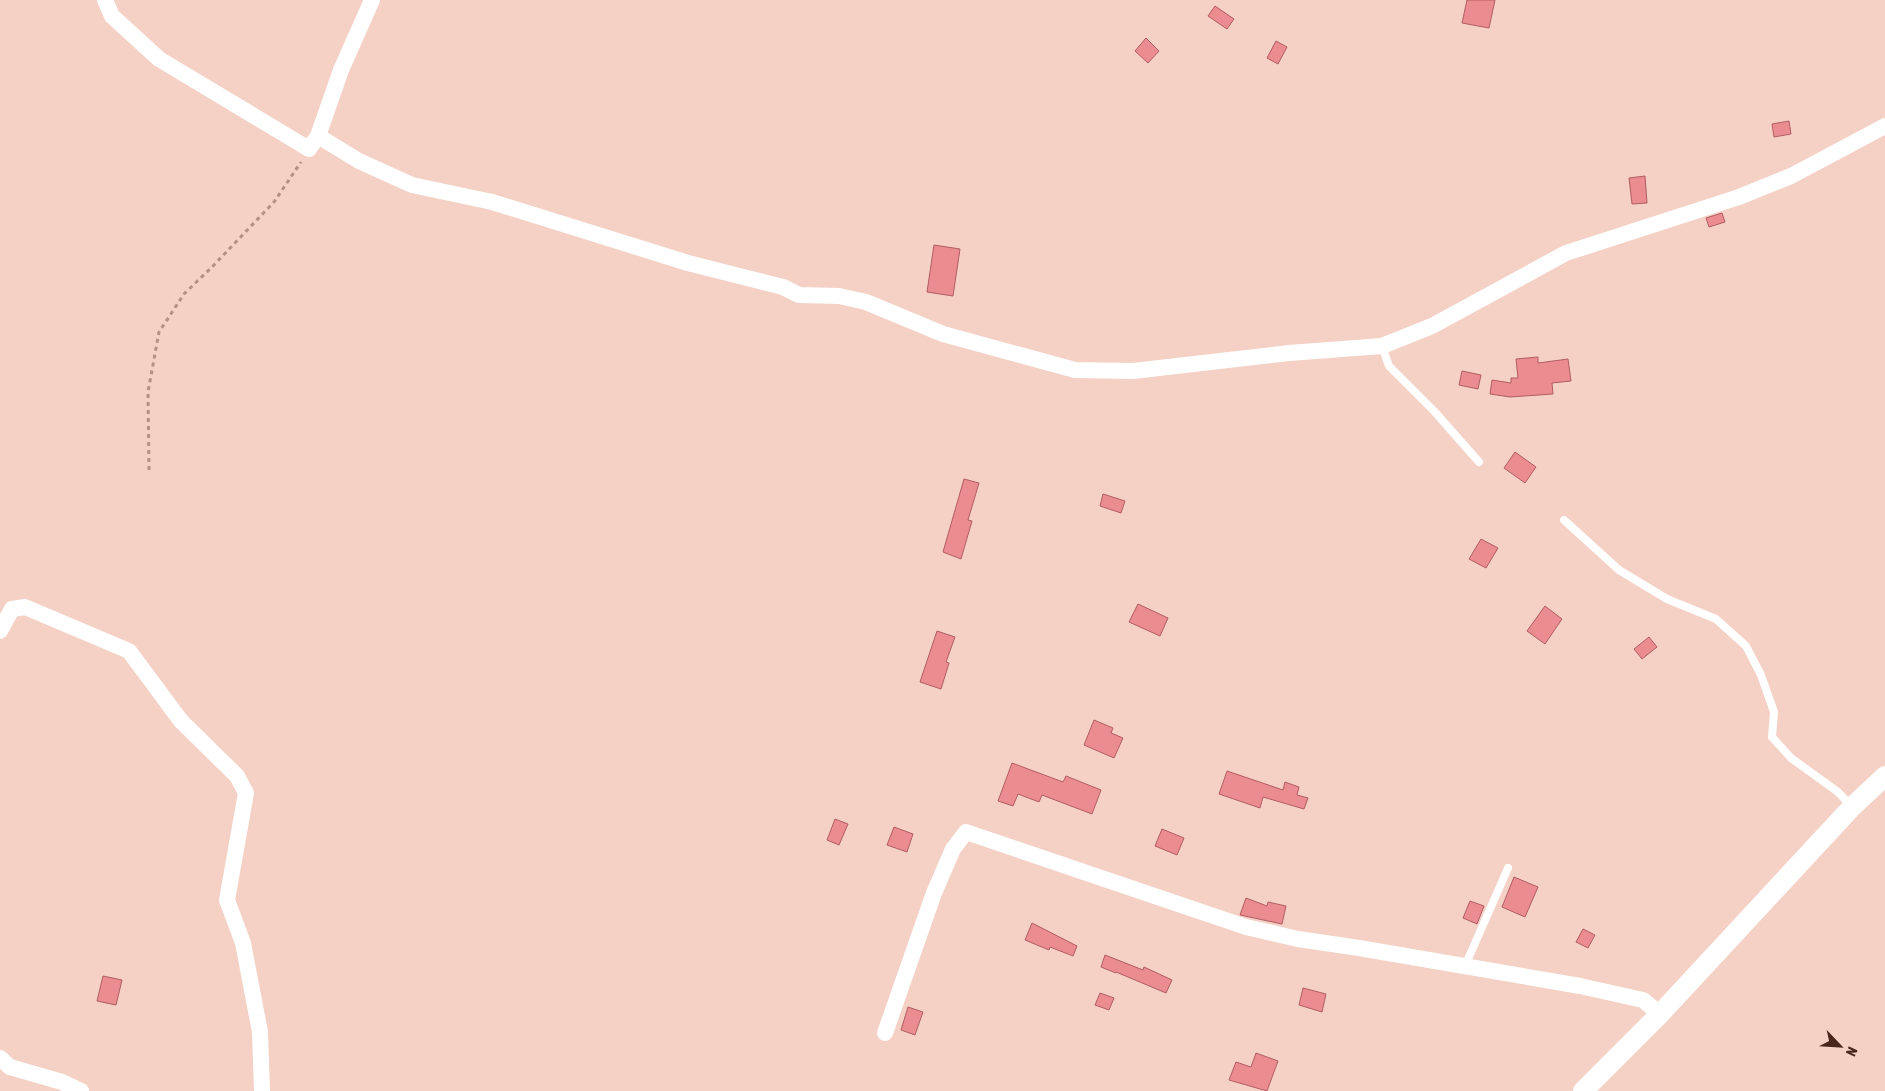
<svg xmlns="http://www.w3.org/2000/svg" width="1885" height="1091" viewBox="0 0 1885 1091" font-family="'Asap Condensed',sans-serif">
  <style>
    .building { fill: #ea8c90; stroke: #b15d62 }
    .lines { fill: none; stroke-linecap: round; stroke-linejoin: round }
    .path { stroke: #b49086; stroke-width: 3; stroke-dasharray: 4 4; stroke-linecap: butt }
    .service { stroke: #fff; stroke-width: 8 }
    .minor { stroke: #fff; stroke-width: 16 }
    .tertiary { stroke: #fff; stroke-width: 20 }
  </style>
  <rect width="100%" height="100%" fill="#f4d0c5"/>
  <!-- building -->
  <g class="building">
    <path d="M 1467,0 L 1495,0 L 1489,28 L 1462,23 Z"/>
    <path d="M 1215,6 L 1234,19 L 1227,29 L 1208,16 Z"/>
    <path d="M 1146,38 L 1159,51 L 1148,63 L 1135,51 Z"/>
    <path d="M 1276,41 L 1287,47 L 1278,64 L 1267,58 Z"/>
    <path d="M 1789,121 L 1791,134 L 1774,137 L 1772,124 Z"/>
    <path d="M 1645,176 L 1647,203 L 1632,204 L 1629,178 Z"/>
    <path d="M 1722,213 L 1725,222 L 1709,227 L 1706,218 Z"/>
    <path d="M 934,245 L 960,249 L 953,296 L 927,292 Z"/>
    <path d="M 1538,357 L 1538,363 L 1568,359 L 1571,381 L 1552,383 L 1553,394 L 1510,397 L 1490,394 L 1492,380 L 1511,383 L 1511,378 L 1518,378 L 1516,359 Z"/>
    <path d="M 1462,371 L 1481,375 L 1478,389 L 1459,385 Z"/>
    <path d="M 1515,452 L 1536,467 L 1525,483 L 1504,468 Z"/>
    <path d="M 964,479 L 979,483 L 968,520 L 972,521 L 961,559 L 943,552 Z"/>
    <path d="M 1103,494 L 1125,501 L 1121,513 L 1100,506 Z"/>
    <path d="M 1481,539 L 1498,548 L 1486,568 L 1469,559 Z"/>
    <path d="M 1138,604 L 1168,618 L 1160,636 L 1129,622 Z"/>
    <path d="M 1545,606 L 1562,619 L 1545,644 L 1527,631 Z"/>
    <path d="M 937,631 L 955,637 L 946,662 L 949,663 L 941,689 L 920,682 Z"/>
    <path d="M 1649,637 L 1657,647 L 1642,659 L 1634,649 Z"/>
    <path d="M 1094,720 L 1113,728 L 1111,733 L 1123,738 L 1114,758 L 1084,745 Z"/>
    <path d="M 1012,763 L 1063,782 L 1066,776 L 1101,790 L 1092,814 L 1042,795 L 1039,802 L 1018,794 L 1013,806 L 998,801 Z"/>
    <path d="M 1227,771 L 1283,790 L 1285,782 L 1299,787 L 1297,795 L 1308,798 L 1304,809 L 1263,797 L 1260,808 L 1219,794 Z"/>
    <path d="M 835,819 L 848,824 L 839,845 L 827,840 Z"/>
    <path d="M 894,827 L 913,834 L 907,852 L 887,845 Z"/>
    <path d="M 1162,829 L 1184,838 L 1177,855 L 1155,846 Z"/>
    <path d="M 1514,877 L 1538,887 L 1525,917 L 1502,907 Z"/>
    <path d="M 1246,898 L 1267,906 L 1268,902 L 1286,906 L 1282,924 L 1240,915 Z"/>
    <path d="M 1470,901 L 1484,906 L 1477,924 L 1463,918 Z"/>
    <path d="M 1032,923 L 1077,946 L 1073,956 L 1050,947 L 1049,950 L 1025,940 Z"/>
    <path d="M 1583,929 L 1595,935 L 1588,948 L 1576,942 Z"/>
    <path d="M 1105,955 L 1143,970 L 1144,967 L 1172,980 L 1166,993 L 1116,972 L 1116,973 L 1101,967 Z"/>
    <path d="M 103,976 L 122,980 L 116,1005 L 97,1001 Z"/>
    <path d="M 1303,988 L 1326,994 L 1322,1012 L 1299,1005 Z"/>
    <path d="M 1100,993 L 1114,998 L 1109,1010 L 1095,1005 Z"/>
    <path d="M 908,1007 L 923,1012 L 915,1035 L 901,1030 Z"/>
    <path d="M 1256,1053 L 1278,1061 L 1267,1091 L 1229,1080 L 1236,1062 L 1251,1067 Z"/>
  </g>
  <g class="lines">
    <!-- path -->
    <path class="path" d="M 149,470 L 148,392 L 159,332 L 184,294 L 213,266 L 274,202 L 301,162"/>
    <!-- service -->
    <g class="service">
      <path d="M 1382,346 L 1389,366 L 1434,411 L 1479,462"/>
      <path d="M 1564,520 L 1619,570 L 1667,599 L 1716,619 L 1746,646 L 1761,675 L 1774,712 L 1772,737 L 1791,758 L 1838,792 L 1852,807"/>
      <path d="M 1465,966 L 1508,868"/>
    </g>
    <!-- minor -->
    <g class="minor">
      <path d="M 105,0 L 112,16 L 159,59 L 309,149 L 318,136 L 341,70 L 372,0"/>
      <path d="M 318,136 L 359,161 L 412,185 L 492,202 L 688,263 L 783,287 L 799,295 L 839,296 L 866,302 L 943,334 L 1075,370 L 1133,371 L 1289,353 L 1382,346 L 1432,326 L 1566,253 L 1739,197 L 1791,176 L 1885,126"/>
      <path d="M 0,631 L 12,609 L 25,607 L 129,651 L 181,721 L 237,776 L 246,793 L 227,900 L 243,943 L 260,1032 L 262,1091"/>
      <path d="M 885,1033 L 934,893 L 953,849 L 966,832 L 1246,927 L 1298,939 L 1359,948 L 1580,986 L 1643,1000 L 1660,1014"/>
      <path d="M 0,1058 L 10,1067 L 62,1082 L 81,1091"/>
    </g>
    <!-- tertiary -->
    <path class="tertiary" d="M 1583,1091 L 1660,1014 L 1852,807 L 1885,776"/>
  </g>
  <!-- north arrow -->
  <g transform="translate(1840 1046) rotate(115)" stroke="#f4d0c5" stroke-width="4" paint-order="stroke">
  <path d="M0-4L9 19L0 12L-9 19Z" fill="#48261c"/>
  <text y="-8" font-size="14" font-weight="bold" text-anchor="middle" fill="#48261c">N</text>
  </g>
</svg>
